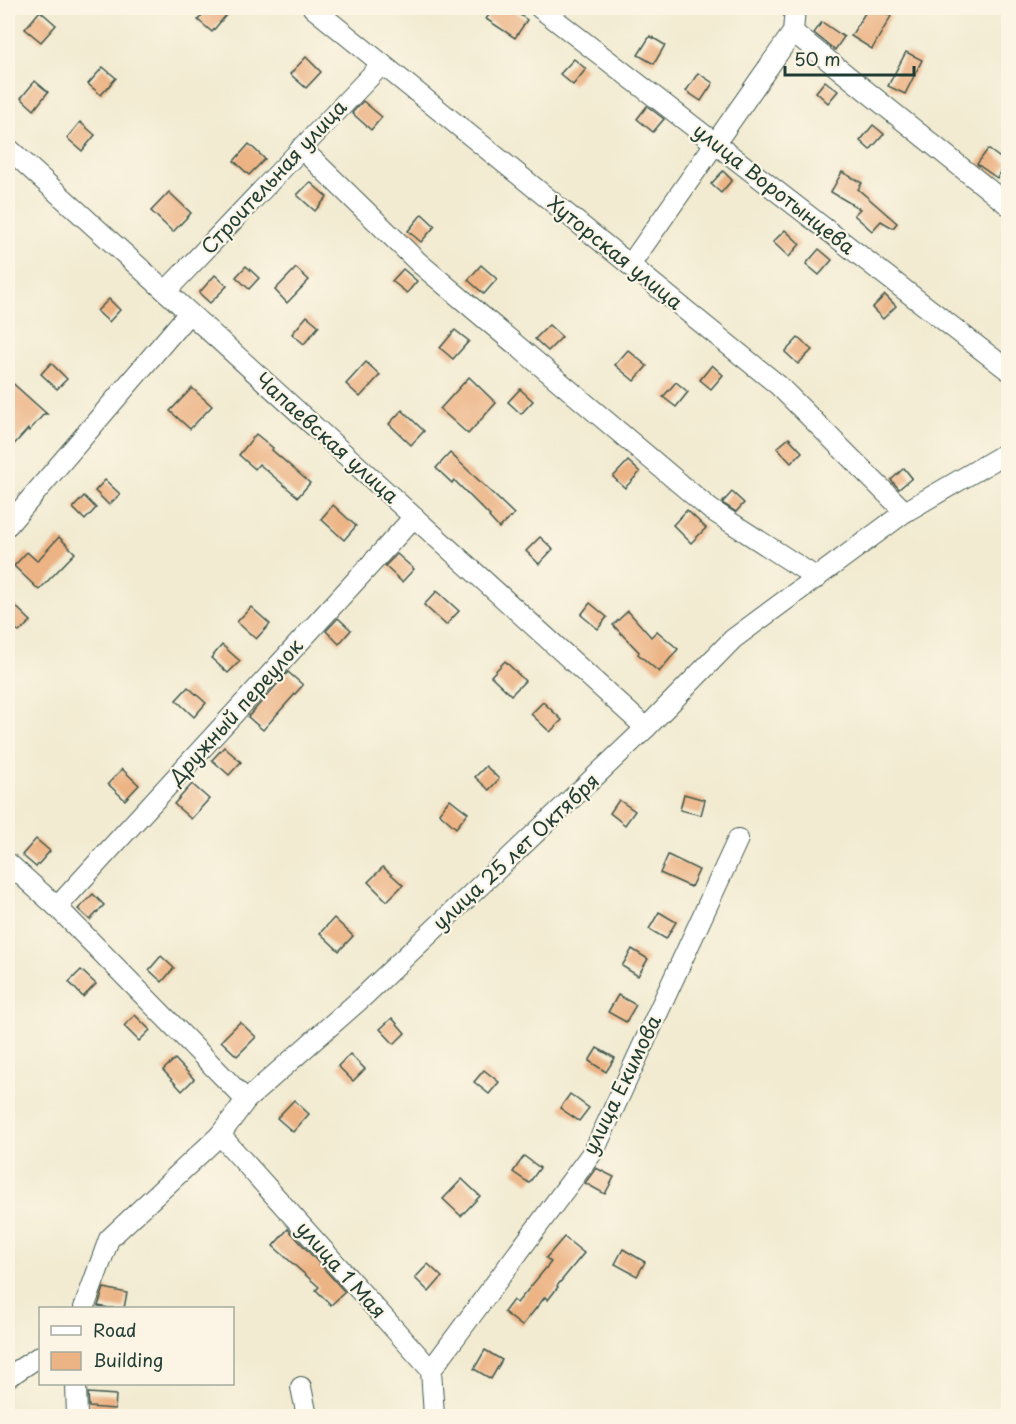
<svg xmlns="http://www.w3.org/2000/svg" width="1016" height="1424" viewBox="0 0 1016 1424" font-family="'Playpen Sans',sans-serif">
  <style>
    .building { fill: #ecb384 }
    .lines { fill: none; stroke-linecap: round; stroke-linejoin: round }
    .minor-casing { stroke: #3f574c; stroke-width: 22 }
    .minor { stroke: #fff; stroke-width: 20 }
    .labels { text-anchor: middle; stroke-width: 4.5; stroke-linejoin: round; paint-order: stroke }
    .street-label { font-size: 20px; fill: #1f3d34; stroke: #fcf5e5 }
  </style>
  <rect width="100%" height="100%" fill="#fcf5e5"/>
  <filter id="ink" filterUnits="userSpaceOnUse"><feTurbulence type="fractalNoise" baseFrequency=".0167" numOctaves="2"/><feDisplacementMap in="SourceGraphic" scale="12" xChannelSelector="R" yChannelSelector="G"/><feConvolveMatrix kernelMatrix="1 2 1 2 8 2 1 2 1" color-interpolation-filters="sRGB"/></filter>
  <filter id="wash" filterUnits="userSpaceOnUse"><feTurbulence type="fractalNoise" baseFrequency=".008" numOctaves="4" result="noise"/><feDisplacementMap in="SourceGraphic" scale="24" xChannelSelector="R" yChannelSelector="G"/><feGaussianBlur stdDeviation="1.35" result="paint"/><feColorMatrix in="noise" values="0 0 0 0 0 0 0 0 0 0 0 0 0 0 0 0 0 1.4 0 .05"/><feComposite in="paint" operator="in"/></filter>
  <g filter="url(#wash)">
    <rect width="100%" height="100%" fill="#f2ebd2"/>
    <g id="blocks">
      <!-- building -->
      <g class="building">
        <path d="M 208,8 L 232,8 L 212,32 L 198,20 Z"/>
        <path d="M 494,8 L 510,8 L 527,20 L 515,38 L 486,19 Z"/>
        <path d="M 868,8 L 876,8 L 891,16 L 872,49 L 851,36 Z"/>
        <path d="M 40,11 L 56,25 L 41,42 L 25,29 Z"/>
        <path d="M 822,22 L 844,37 L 835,50 L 814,33 Z"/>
        <path d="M 650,36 L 665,45 L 654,64 L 638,55 Z"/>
        <path d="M 906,52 L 922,60 L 905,94 L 888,86 Z"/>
        <path d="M 306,57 L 321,72 L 306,88 L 290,74 Z"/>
        <path d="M 574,59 L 586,69 L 573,85 L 560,74 Z"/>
        <path d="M 103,67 L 116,78 L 101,95 L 88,84 Z"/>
        <path d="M 698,73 L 713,83 L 701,101 L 686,91 Z"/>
        <path d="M 35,81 L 48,92 L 34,110 L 21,98 Z"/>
        <path d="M 825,81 L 838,91 L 828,103 L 816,92 Z"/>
        <path d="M 363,101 L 382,117 L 371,130 L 352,113 Z"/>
        <path d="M 647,106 L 664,119 L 653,132 L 637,119 Z"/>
        <path d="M 80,122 L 95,135 L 82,151 L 67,138 Z"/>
        <path d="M 873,125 L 884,134 L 870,150 L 860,141 Z"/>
        <path d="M 249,144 L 265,159 L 249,175 L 234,161 Z"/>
        <path d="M 988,149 L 1007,163 L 997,178 L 977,164 Z"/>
        <path d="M 723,171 L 732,180 L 721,193 L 711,184 Z"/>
        <path d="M 842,172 L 862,183 L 858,189 L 897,223 L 893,228 L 881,221 L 872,231 L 854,215 L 860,209 L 831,192 Z"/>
        <path d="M 310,182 L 327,197 L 315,211 L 297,195 Z"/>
        <path d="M 169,192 L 191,213 L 173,232 L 151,211 Z"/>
        <path d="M 422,214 L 435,226 L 421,242 L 408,231 Z"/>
        <path d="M 785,230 L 800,244 L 789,257 L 773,242 Z"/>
        <path d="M 819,249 L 832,260 L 819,275 L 806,264 Z"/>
        <path d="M 481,265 L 497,279 L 484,294 L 468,280 Z"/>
        <path d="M 246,266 L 259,278 L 249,289 L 236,277 Z"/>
        <path d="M 296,268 L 309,280 L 287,303 L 275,290 Z"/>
        <path d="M 403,269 L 417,281 L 407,293 L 392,281 Z"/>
        <path d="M 215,275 L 227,286 L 210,303 L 199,293 Z"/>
        <path d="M 885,295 L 896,306 L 883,319 L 872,308 Z"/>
        <path d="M 109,299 L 120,310 L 109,322 L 97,311 Z"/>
        <path d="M 307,316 L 319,326 L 304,344 L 292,334 Z"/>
        <path d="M 549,325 L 562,337 L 548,351 L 535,339 Z"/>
        <path d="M 455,330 L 469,341 L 453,359 L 440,348 Z"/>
        <path d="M 798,338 L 812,350 L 798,364 L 785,352 Z"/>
        <path d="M 628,350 L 647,366 L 634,381 L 615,365 Z"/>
        <path d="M 366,362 L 380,375 L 360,397 L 346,384 Z"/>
        <path d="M 51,363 L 67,379 L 57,389 L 41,374 Z"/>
        <path d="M 712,365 L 723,375 L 711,389 L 700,380 Z"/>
        <path d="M 469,377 L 496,403 L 468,434 L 440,409 Z"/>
        <path d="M 8,379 L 47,414 L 44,414 L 29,431 L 28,429 L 8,451 Z"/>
        <path d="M 676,382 L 688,392 L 676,407 L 663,397 Z"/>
        <path d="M 192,388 L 212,406 L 190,429 L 170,411 Z"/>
        <path d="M 520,389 L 533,401 L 521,414 L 508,402 Z"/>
        <path d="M 402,410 L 424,431 L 411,445 L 389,424 Z"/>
        <path d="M 256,434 L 273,448 L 272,450 L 310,483 L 298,497 L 259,464 L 255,469 L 239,455 Z"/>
        <path d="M 789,438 L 802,452 L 791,463 L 777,448 Z"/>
        <path d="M 450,453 L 514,514 L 499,528 L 489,517 L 490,516 L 454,480 L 452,483 L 436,468 Z"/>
        <path d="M 628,461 L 640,472 L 625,488 L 613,477 Z"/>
        <path d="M 904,468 L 912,478 L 899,489 L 891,480 Z"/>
        <path d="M 105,480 L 120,494 L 109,505 L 95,491 Z"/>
        <path d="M 732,492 L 744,503 L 736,512 L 722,503 Z"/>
        <path d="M 84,496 L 96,508 L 85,520 L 73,508 Z"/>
        <path d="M 333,505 L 356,526 L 344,540 L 321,519 Z"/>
        <path d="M 687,510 L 706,528 L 691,543 L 673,525 Z"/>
        <path d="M 59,537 L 75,553 L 39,590 L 14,566 L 27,552 L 37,561 Z"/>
        <path d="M 540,537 L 553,549 L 539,564 L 526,551 Z"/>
        <path d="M 397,554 L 414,569 L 402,582 L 385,566 Z"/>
        <path d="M 437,591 L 459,611 L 446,625 L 424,605 Z"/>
        <path d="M 8,599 L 31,621 L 19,632 L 8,621 Z"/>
        <path d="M 590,603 L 607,617 L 598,629 L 581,615 Z"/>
        <path d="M 251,607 L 270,624 L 256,639 L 237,622 Z"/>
        <path d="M 628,611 L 651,637 L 657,631 L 678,649 L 659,672 L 638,654 L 639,652 L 613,625 Z"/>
        <path d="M 338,618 L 351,630 L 339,644 L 326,631 Z"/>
        <path d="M 222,645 L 240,661 L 228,673 L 211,658 Z"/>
        <path d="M 505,661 L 525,681 L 511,695 L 491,676 Z"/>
        <path d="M 288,672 L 303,685 L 263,730 L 248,717 Z"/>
        <path d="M 188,687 L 206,703 L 194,717 L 176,700 Z"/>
        <path d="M 543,702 L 562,720 L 550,732 L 531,714 Z"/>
        <path d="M 224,747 L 241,762 L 229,775 L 212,760 Z"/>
        <path d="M 486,766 L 499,779 L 489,790 L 475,777 Z"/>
        <path d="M 122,769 L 139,785 L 125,800 L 108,784 Z"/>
        <path d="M 192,784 L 209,799 L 191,819 L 174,804 Z"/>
        <path d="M 684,794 L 705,800 L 701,815 L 680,810 Z"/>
        <path d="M 450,799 L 468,813 L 456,828 L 439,813 Z"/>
        <path d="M 619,800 L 635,811 L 625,825 L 610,813 Z"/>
        <path d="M 36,839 L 50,851 L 36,867 L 22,855 Z"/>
        <path d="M 668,855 L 699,870 L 691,887 L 660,873 Z"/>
        <path d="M 383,867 L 403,885 L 387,901 L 368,882 Z"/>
        <path d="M 93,894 L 104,905 L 90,920 L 78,909 Z"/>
        <path d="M 659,912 L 676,922 L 666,939 L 649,929 Z"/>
        <path d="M 334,918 L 353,936 L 339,951 L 320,933 Z"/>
        <path d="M 632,949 L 648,959 L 638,976 L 622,966 Z"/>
        <path d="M 161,956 L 174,968 L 162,982 L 149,970 Z"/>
        <path d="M 81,970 L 96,984 L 83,997 L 69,982 Z"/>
        <path d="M 618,995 L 636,1005 L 626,1022 L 608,1012 Z"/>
        <path d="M 135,1015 L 150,1030 L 139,1041 L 124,1026 Z"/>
        <path d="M 392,1018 L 405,1033 L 394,1044 L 380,1029 Z"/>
        <path d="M 240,1022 L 256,1037 L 237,1056 L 221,1041 Z"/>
        <path d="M 597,1048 L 615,1058 L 606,1072 L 589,1061 Z"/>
        <path d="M 350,1054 L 365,1069 L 353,1081 L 338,1066 Z"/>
        <path d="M 175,1059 L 194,1079 L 182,1091 L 163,1070 Z"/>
        <path d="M 484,1070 L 499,1082 L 489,1094 L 474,1082 Z"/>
        <path d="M 570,1094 L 589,1108 L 579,1121 L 560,1108 Z"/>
        <path d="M 294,1100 L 309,1114 L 293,1132 L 277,1118 Z"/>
        <path d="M 524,1156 L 540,1168 L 529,1183 L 513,1172 Z"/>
        <path d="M 596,1168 L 614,1177 L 605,1194 L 585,1183 Z"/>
        <path d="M 462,1179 L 480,1196 L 461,1216 L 443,1199 Z"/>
        <path d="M 288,1229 L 345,1292 L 331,1305 L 316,1290 L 319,1287 L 273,1246 Z"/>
        <path d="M 564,1237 L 584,1253 L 557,1286 L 558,1287 L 548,1300 L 545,1297 L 522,1326 L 504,1312 L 513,1300 L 517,1303 L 551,1262 L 546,1258 Z"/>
        <path d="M 623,1249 L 645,1262 L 637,1276 L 615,1264 Z"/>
        <path d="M 428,1264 L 442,1277 L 429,1292 L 415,1278 Z"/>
        <path d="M 104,1288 L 127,1293 L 124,1308 L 109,1308 L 98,1306 Z"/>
        <path d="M 485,1350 L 502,1360 L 491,1379 L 474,1369 Z"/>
        <path d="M 88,1393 L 116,1395 L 115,1409 L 89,1407 Z"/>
      </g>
    </g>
  </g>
  <g filter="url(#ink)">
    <use href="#blocks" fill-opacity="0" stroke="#3f574c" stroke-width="1.5"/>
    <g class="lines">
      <!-- minor casing -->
      <g class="minor-casing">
        <g id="minor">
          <path d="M 313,8 L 778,385 L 905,512"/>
          <path d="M 540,8 L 1008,370"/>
          <path d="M 793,32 L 1008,205"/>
          <path d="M 8,148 L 646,728"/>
          <path d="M 301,148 L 418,262 L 710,509 L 817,578"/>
          <path d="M 630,265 L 793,32 L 795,8"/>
          <path d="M 166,291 L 382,64"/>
          <path d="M 8,525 L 189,313"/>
          <path d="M 8,863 L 57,907 L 246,1100"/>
          <path d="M 57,907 L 414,517"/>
          <path d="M 220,1135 L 431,1370 L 434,1416"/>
          <path d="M 84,1308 L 109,1239 L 220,1135 L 246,1100 L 363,997 L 646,728 L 733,639 L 905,512 L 1008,452"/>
          <path d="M 431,1370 L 595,1149 L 738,839"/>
          <path d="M 8,1377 L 40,1356"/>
          <path d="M 76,1384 L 77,1416"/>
          <path d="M 301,1387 L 307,1416"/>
        </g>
      </g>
      <!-- minor -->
      <use href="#minor" class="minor"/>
    </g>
  </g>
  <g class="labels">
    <!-- street labels -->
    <g class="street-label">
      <text transform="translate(274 177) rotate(-47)" y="7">Строительная улица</text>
      <text transform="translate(774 189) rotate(38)" y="7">улица Воротынцева</text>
      <text transform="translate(615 253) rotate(39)" y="7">Хуторская улица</text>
      <text transform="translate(327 438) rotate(42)" y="7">Чапаевская улица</text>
      <text transform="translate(236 712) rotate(-48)" y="7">Дружный переулок</text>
      <text transform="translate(516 852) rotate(-43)" y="7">улица 25 лет Октября</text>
      <text transform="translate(622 1085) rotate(-64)" y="7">улица Екимова</text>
      <text transform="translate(341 1270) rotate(48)" y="7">улица 1 Мая</text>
    </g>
  </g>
  <!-- margin -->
  <rect width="1016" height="1424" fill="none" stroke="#fcf5e5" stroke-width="30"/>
  <!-- legend -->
  <rect x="39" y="1307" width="195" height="78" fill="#fcf5e5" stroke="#a4ab9e" stroke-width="1.5"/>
  <rect x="51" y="1326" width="30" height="9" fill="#ffffff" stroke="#a4ab9e" stroke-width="1.5"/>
  <text x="93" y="1337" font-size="18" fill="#1f3d34">Road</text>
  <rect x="51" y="1352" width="30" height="18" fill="#ecb384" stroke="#a4ab9e" stroke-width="1.5"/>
  <text x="93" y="1367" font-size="18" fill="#1f3d34">Building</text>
  <!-- scale -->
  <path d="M785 66v9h129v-9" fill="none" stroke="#1f3d34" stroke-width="3"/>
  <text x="794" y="66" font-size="18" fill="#1f3d34" stroke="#fcf5e5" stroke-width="4.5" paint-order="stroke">50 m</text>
</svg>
